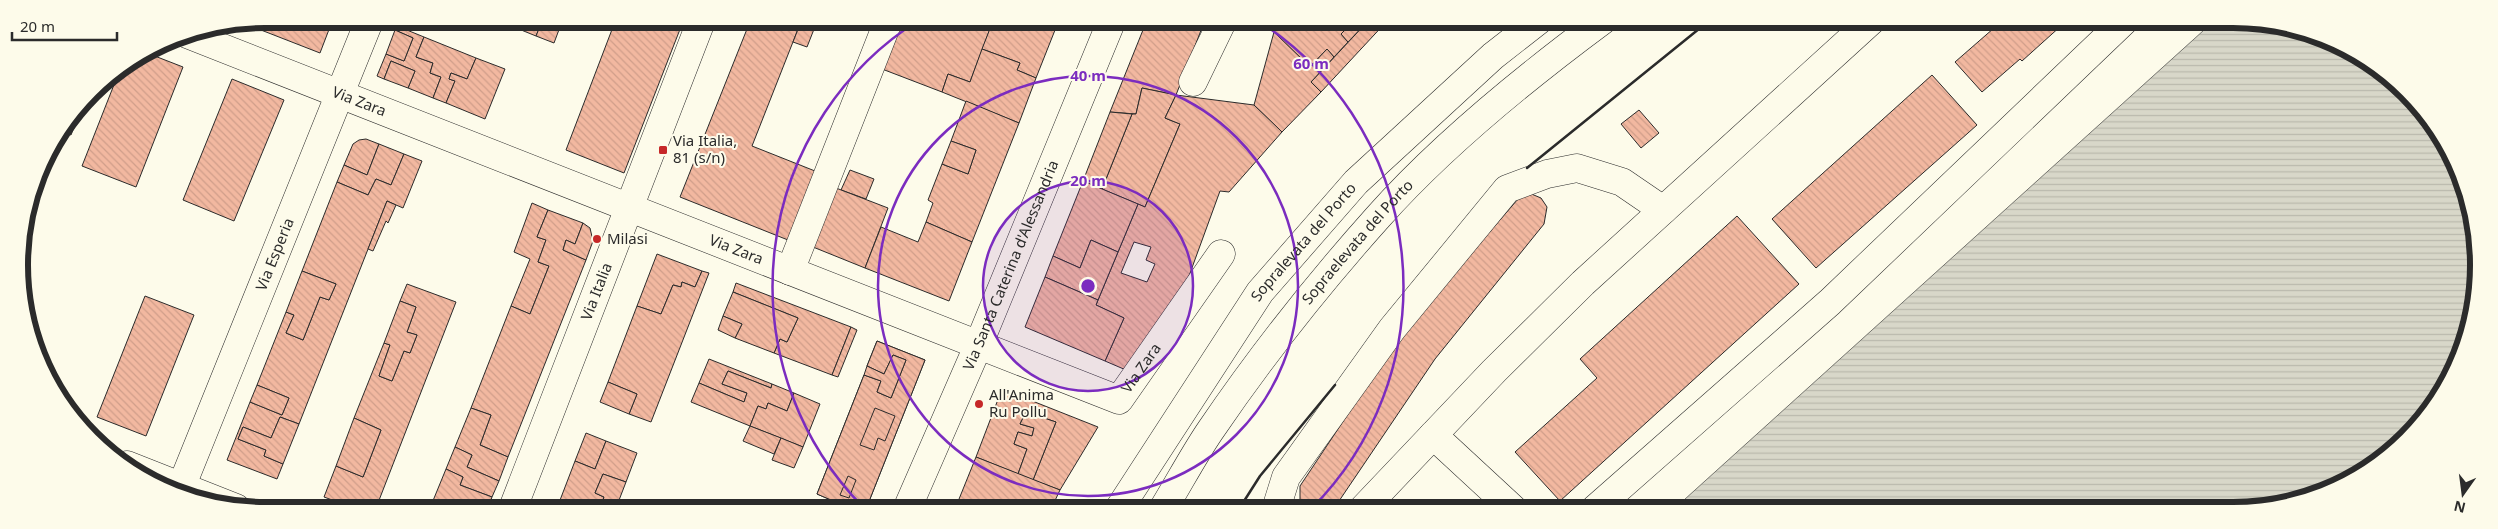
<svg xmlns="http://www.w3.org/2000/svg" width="2498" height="529" viewBox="0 0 2498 529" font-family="'Noto Sans',sans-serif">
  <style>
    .water { fill: url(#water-rules); stroke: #74746e }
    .building { fill: url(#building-back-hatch); stroke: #2b2b2b; fill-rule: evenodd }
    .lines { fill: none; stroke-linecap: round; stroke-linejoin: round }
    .minor-casing { stroke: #2b2b2b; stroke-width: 29 }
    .major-casing { stroke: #2b2b2b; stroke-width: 29 }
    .minor { stroke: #fdfbea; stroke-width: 28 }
    .major { stroke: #fdfbea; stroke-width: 28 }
    .wall { stroke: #2b2b2b; stroke-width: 2.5 }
    .ring { fill: none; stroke: #7b2cbf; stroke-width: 2.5 }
    .poi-dot { fill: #c62828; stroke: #fdfbea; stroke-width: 2 }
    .labels { text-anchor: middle; stroke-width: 4; stroke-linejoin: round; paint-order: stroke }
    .street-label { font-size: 15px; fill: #2b2b2b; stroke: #fdfbea }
    .poi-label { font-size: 15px; fill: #2b2b2b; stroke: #fdfbea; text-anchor: start }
    .rim { fill: none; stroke: #2b2b2b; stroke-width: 6 }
    .centre { fill: #7b2cbf; stroke: #fdfbea; stroke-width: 2.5 }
    .ring-label { font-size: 15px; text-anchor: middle; font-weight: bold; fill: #7b2cbf; stroke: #fdfbea; stroke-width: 4; stroke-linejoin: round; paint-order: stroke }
  </style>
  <defs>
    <pattern id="water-rules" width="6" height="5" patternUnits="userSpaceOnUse" patternTransform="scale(1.25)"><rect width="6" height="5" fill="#d8d7c9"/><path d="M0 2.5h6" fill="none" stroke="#bab9ad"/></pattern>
    <pattern id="building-back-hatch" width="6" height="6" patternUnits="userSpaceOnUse" patternTransform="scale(1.25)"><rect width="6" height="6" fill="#f2b8a0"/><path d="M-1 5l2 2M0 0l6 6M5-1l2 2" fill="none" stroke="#d09e8a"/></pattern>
  </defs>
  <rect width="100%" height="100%" fill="#fdfbea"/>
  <!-- water -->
  <path class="water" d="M 2214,21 L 2265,21 L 2356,52 L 2428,115 L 2471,201 L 2477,296 L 2454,373 L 2407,438 L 2342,485 L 2250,510 L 1674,509 Z"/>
  <!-- building -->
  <g class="building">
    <path d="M 264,19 L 333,19 L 320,53 L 243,23 Z"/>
    <path d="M 494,19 L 543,19 L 536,36 Z"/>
    <path d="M 543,19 L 563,19 L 554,43 L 536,36 Z"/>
    <path d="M 616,19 L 684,19 L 624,173 L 566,150 Z"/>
    <path d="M 751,19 L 802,19 L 752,146 L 815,171 L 788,240 L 680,197 Z"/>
    <path d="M 802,19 L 818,19 L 807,47 L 793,42 Z"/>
    <path d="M 901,19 L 993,21 L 970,82 L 948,74 L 942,92 L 882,69 Z"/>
    <path d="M 990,20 L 1045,20 L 1057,25 L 1036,78 L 1017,70 L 1020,63 L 982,49 L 993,21 Z"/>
    <path d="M 1147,20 L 1205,20 L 1176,95 L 1142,88 L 1136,114 L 1110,112 Z"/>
    <path d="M 1280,20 L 1355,20 L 1341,34 L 1348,42 L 1334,57 L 1327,49 L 1310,67 L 1274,32 Z"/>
    <path d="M 1355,20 L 1369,20 L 1348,42 L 1341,34 Z"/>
    <path d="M 1369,20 L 1388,20 L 1321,92 L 1311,82 Z"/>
    <path d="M 2007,21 L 2062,21 L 2060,22 L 2062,25 L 2022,61 L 2020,59 L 1982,92 L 1955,62 L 1994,28 L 1996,30 Z"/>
    <path d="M 397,26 L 424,37 L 416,57 L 433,63 L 430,73 L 441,77 L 433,98 L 408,88 L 415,71 L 391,61 L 384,79 L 377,76 L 386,54 L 404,61 L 413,38 L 395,30 Z"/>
    <path d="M 395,30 L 413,38 L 404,61 L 386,54 Z"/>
    <path d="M 1274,32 L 1310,67 L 1327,49 L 1334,57 L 1311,82 L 1321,92 L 1282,132 L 1254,105 Z"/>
    <path d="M 424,37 L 476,58 L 467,79 L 451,73 L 449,79 L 455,81 L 446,103 L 433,98 L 441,77 L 430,73 L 433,63 L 416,57 Z"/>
    <path d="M 982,49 L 1020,63 L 1017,70 L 1036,78 L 1019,123 L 942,92 L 948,74 L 970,82 Z"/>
    <path d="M 147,53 L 183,67 L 136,187 L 82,166 L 119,72 Z"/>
    <path d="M 476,58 L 505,69 L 485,119 L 446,103 L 455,81 L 449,79 L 451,73 L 467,79 Z"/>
    <path d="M 391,61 L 415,71 L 408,88 L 384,79 Z"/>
    <path d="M 1932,75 L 1977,125 L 1816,268 L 1772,219 Z"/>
    <path d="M 232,79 L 284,100 L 234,221 L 183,200 Z"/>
    <path d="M 1142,88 L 1176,95 L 1165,118 L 1180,124 L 1145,207 L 1102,189 L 1132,114 L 1136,114 Z"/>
    <path d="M 1176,95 L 1254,105 L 1282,132 L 1229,192 L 1220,191 L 1189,276 L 1126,370 L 1105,361 L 1124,318 L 1096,305 L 1138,204 L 1145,207 L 1180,124 L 1165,118 ZM 1134,242 L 1151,247 L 1146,260 L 1155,264 L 1147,282 L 1121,273 Z"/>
    <path d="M 86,97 L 71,135 L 64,132 L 65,130 Z"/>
    <path d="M 966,101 L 1019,123 L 972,242 L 926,222 L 933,203 L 928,200 L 942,164 L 968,174 L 976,150 L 951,141 Z"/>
    <path d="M 1639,110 L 1659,133 L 1641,148 L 1621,124 Z"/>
    <path d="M 1110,112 L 1132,114 L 1102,189 L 1083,181 Z"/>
    <path d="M 65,130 L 55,155 L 49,153 Z"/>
    <path d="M 366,139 L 379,144 L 367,175 L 344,165 L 353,144 L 359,140 Z"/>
    <path d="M 951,141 L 976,150 L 968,174 L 942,164 Z"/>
    <path d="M 379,144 L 404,154 L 391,185 L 376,179 L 368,195 L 337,182 L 344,165 L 367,175 Z"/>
    <path d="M 404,154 L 422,161 L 403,208 L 387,201 L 299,424 L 280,417 L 271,438 L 243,427 L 238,439 L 266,450 L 264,456 L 283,464 L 277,479 L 227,460 L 250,402 L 282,415 L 289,398 L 257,385 L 286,312 L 294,315 L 286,333 L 303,340 L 320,297 L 329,300 L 336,284 L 302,271 L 337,182 L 368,195 L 376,179 L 391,185 Z"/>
    <path d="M 850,170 L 874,179 L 866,199 L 841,190 Z"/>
    <path d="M 1083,181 L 1138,204 L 1118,252 L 1091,240 L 1080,268 L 1053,256 Z"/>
    <path d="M 836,188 L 888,208 L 865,268 L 813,247 Z"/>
    <path d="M 1529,193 L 1541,198 L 1547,207 L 1544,224 L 1435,359 L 1337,504 L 1331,509 L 1306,509 L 1300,503 L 1300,486 L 1400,336 L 1518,199 Z"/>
    <path d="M 387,201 L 396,205 L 388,223 L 386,221 L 373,251 L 368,249 Z"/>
    <path d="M 532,203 L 548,210 L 537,237 L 546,240 L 538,262 L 549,266 L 530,314 L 511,306 L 530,259 L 514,252 Z"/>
    <path d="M 548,210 L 583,223 L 575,244 L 566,240 L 563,250 L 586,260 L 508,457 L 480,445 L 491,415 L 471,408 L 511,306 L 530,314 L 549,266 L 538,262 L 546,240 L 537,237 Z"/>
    <path d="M 1737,216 L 1799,284 L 1560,501 L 1515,452 L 1597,378 L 1580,359 Z"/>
    <path d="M 926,222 L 972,242 L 949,301 L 865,268 L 881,227 L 918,242 Z"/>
    <path d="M 583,223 L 590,228 L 593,241 L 586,260 L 563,250 L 566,240 L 575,244 Z"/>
    <path d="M 1091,240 L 1118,252 L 1098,300 L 1045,277 L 1053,256 L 1080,268 Z"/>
    <path d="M 657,254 L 702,271 L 695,287 L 682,282 L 681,287 L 673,285 L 661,314 L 637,306 Z"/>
    <path d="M 302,271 L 336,284 L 329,300 L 320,297 L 303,340 L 286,333 L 294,315 L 286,312 Z"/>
    <path d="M 702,271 L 709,273 L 651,422 L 629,414 L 637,394 L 608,382 L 637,306 L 661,314 L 673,285 L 681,287 L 682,282 L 695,287 Z"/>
    <path d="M 1045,277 L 1098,300 L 1096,305 L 1124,318 L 1105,361 L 1025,327 Z"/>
    <path d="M 736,283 L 851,327 L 832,375 L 774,353 L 780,339 L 787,342 L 798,318 L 733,292 Z"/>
    <path d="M 407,284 L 456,302 L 376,508 L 354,508 L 324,497 L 336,466 L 363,477 L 381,430 L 354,418 L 384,343 L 390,345 L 379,376 L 392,381 L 404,351 L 410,353 L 417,335 L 407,332 L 416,307 L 400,301 Z"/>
    <path d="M 733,292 L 798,318 L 787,342 L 780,339 L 774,353 L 735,338 L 742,324 L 723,316 Z"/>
    <path d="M 145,296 L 194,315 L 146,436 L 97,417 Z"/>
    <path d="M 400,301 L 416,307 L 407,332 L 417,335 L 410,353 L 404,351 L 392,381 L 379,376 L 390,345 L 384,343 Z"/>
    <path d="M 723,316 L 742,324 L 735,338 L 718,330 Z"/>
    <path d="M 851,327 L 857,330 L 838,377 L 832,375 Z"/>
    <path d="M 877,341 L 925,360 L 866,509 L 852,509 L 817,494 L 864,375 L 881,381 L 877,392 L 891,398 L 906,360 L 893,355 L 884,374 L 867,366 ZM 875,408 L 895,416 L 885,441 L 878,438 L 874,450 L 860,445 ZM 848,476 L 856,480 L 849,498 L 840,495 Z"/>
    <path d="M 877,341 L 925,360 L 866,509 L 852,509 L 817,494 L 864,375 L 881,381 L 877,392 L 891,398 L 906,360 L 893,355 L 884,374 L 867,366 Z"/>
    <path d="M 893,355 L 906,360 L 891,398 L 877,392 L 881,381 L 864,375 L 867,366 L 884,374 Z"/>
    <path d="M 709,359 L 772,384 L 771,388 L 728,371 L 722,384 L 747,393 L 744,402 L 699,383 Z"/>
    <path d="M 728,371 L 771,388 L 772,384 L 794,393 L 787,411 L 768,403 L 766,409 L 758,406 L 750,426 L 691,402 L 699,383 L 744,402 L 747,393 L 722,384 Z"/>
    <path d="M 608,382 L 637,394 L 629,414 L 600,402 Z"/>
    <path d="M 257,385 L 289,398 L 282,415 L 250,402 Z"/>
    <path d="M 1002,389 L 1098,427 L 1060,490 L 1033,480 L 1056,422 L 1026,412 L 1020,424 L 1034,428 L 1032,436 L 1018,432 L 1014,444 L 1027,449 L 1018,474 L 976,457 Z"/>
    <path d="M 794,393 L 820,404 L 803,447 L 750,426 L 758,406 L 766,409 L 768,403 L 787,411 Z"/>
    <path d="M 471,408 L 491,415 L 480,445 L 508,457 L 499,481 L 467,467 L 472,455 L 455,447 Z"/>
    <path d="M 875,408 L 895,416 L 885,441 L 878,438 L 874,450 L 860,445 Z"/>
    <path d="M 1026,412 L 1056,422 L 1033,480 L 1018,474 L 1027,449 L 1014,444 L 1018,432 L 1032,436 L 1034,428 L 1020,424 Z"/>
    <path d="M 280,417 L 299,424 L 283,464 L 264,456 L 266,450 L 238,439 L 243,427 L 271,438 Z"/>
    <path d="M 354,418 L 381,430 L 363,477 L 336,466 Z"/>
    <path d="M 750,426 L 781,438 L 774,454 L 743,441 Z"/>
    <path d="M 586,433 L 606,441 L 595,469 L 575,461 Z"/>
    <path d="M 781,438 L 803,447 L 794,468 L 772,460 Z"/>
    <path d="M 606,441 L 637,453 L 626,482 L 603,474 L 595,493 L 604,497 L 600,508 L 557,508 L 575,461 L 595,469 Z"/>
    <path d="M 455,447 L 472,455 L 467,467 L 499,481 L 492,497 L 460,485 L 463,477 L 446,469 Z"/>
    <path d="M 976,457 L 1060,490 L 1051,509 L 955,509 Z"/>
    <path d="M 446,469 L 463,477 L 460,485 L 492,497 L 488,508 L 430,508 Z"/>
    <path d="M 603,474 L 626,482 L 616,508 L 600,508 L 604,497 L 595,493 Z"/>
    <path d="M 848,476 L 856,480 L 849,498 L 840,495 Z"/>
  </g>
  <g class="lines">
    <!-- minor casing -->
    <g class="minor-casing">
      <g id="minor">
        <path id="s1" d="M 187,34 L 1119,400 L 1221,254"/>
        <path d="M 1193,82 L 1223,20"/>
        <path d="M 790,271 L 889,19"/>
        <path d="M 1433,435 L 1513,509"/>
        <path d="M 127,465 L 236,508"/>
        <path id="s2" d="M 180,490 L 370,19"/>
        <path id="s3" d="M 513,508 L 702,19"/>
        <path id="s4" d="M 907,509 L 978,346 L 1112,20"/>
        <path d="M 1276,509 L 1286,477 L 1392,329 L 1507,189 L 1547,174 L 1577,168 L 1622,182 L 1663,210"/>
        <path d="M 1363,509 L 1494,371 L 1583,283 L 1872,20"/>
        <path d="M 1595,509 L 1830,302 L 2124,21"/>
      </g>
    </g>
    <!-- major casing -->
    <g class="major-casing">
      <g id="major">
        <path id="s5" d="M 1119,509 L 1260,292 L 1356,182 L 1493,56 L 1539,20"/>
        <path id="s6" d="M 1163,509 C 1179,483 1193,456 1210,431 C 1261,356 1318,284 1378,217 C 1442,145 1526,77 1603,20"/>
      </g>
    </g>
    <!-- minor -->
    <use href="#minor" class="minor"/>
    <!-- major -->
    <use href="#major" class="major"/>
    <!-- wall -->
    <g class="wall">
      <path d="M 1527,168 L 1710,20"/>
      <path d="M 1239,509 L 1260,476 L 1335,385"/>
    </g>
  </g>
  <!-- distance rings -->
  <circle cx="1088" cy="286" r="105" fill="#7b2cbf" fill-opacity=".12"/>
  <g class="ring">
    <circle cx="1088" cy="286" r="105"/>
    <circle cx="1088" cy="286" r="210"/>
    <path d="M863 507A315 315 0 0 1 919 20M1257 20A315 315 0 0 1 1311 509"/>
  </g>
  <!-- markers -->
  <g class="poi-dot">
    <rect x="658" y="145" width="10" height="10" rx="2.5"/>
    <circle cx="597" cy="239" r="5"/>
    <circle cx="979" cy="404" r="5"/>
  </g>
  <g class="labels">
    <!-- street labels -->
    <g class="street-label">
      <text dy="5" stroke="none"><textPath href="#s1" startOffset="185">Via Zara</textPath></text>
      <text dy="5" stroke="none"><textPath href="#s5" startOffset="325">Sopralevata del Porto</textPath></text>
      <text dy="5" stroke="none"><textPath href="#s6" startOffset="331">Sopraelevata del Porto</textPath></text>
      <text dy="5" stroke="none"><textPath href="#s1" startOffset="590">Via Zara</textPath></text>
      <text dy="5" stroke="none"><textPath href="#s2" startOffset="254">Via Esperia</textPath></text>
      <text dy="5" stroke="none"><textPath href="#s4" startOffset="265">Via Santa Caterina d'Alessandria</textPath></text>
      <text dy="5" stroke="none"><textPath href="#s3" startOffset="232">Via Italia</textPath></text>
      <text dy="5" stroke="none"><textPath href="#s1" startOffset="1040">Via Zara</textPath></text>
    </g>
    <!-- poi labels -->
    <g class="poi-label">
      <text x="673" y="146">Via Italia,<tspan x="673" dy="17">81 (s/n)</tspan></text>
      <text x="607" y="244">Milasi</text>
      <text x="989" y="400">All'Anima<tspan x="989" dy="17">Ru Pollu</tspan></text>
    </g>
  </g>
  <!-- crop -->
  <path d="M0 0H2498V529H0ZM265 28H2233A237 237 0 0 1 2470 265V265A237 237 0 0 1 2233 502H265A237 237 0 0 1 28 265V265A237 237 0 0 1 265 28Z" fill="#fdfbea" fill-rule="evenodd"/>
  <path class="rim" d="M265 28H2233A237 237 0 0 1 2470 265V265A237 237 0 0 1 2233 502H265A237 237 0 0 1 28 265V265A237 237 0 0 1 265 28Z"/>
  <circle cx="1088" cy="286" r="8" class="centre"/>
  <g class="ring-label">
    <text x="1311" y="69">60 m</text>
    <text x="1088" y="81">40 m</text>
    <text x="1088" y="186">20 m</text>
  </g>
  <!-- north arrow -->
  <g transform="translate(2463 494) rotate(194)" stroke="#fdfbea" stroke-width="4" paint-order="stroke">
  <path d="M0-4L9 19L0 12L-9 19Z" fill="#2b2b2b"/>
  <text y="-8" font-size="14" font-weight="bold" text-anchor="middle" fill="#2b2b2b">N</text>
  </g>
  <!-- scale -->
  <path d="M12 32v8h105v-8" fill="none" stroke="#2b2b2b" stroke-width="2.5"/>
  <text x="20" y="32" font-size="15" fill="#2b2b2b" stroke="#fdfbea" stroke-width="4" paint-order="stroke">20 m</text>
</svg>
